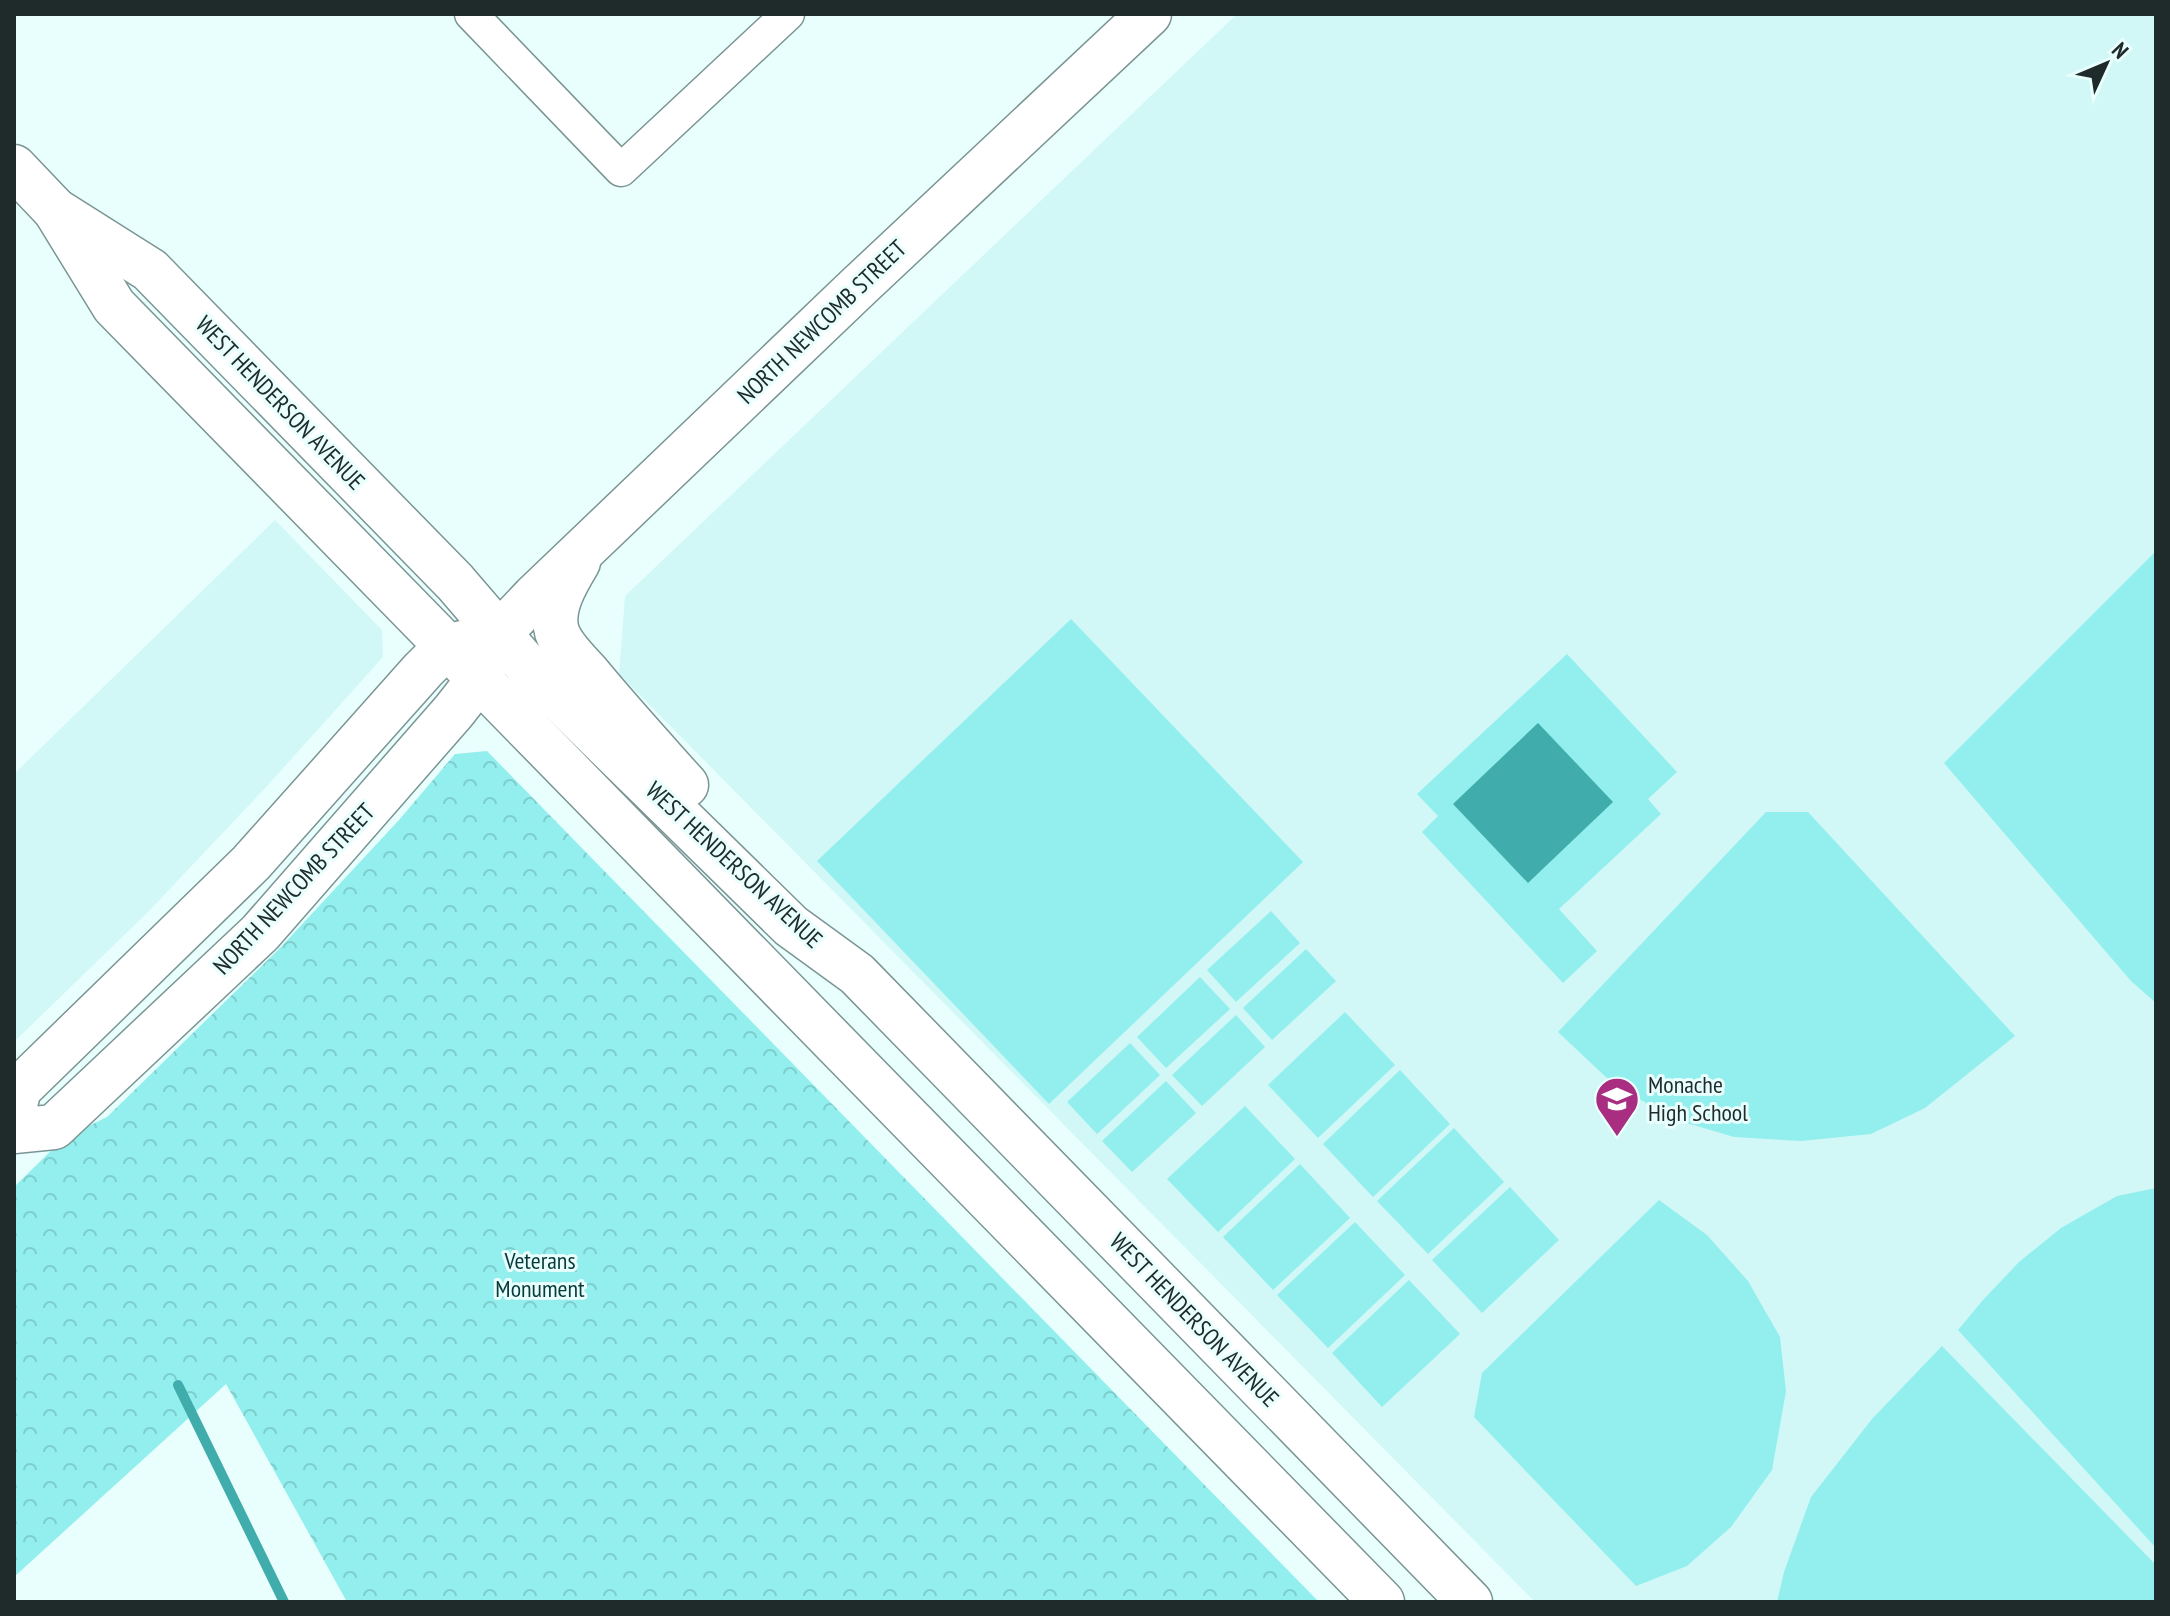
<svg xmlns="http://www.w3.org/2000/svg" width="2170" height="1616" viewBox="0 0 2170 1616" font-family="'PT Sans Narrow',sans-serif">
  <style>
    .built { fill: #d1f8f7 }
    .grass { fill: #92efee }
    .park { fill: url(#park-crowns) }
    .water { fill: #40acab }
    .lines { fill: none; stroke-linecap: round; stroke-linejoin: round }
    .stream { stroke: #40acab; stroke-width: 10 }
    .street-casing { stroke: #7b9594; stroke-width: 35 }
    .secondary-casing { stroke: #7b9594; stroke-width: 47 }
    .street { stroke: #fff; stroke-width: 32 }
    .secondary { stroke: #fff; stroke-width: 44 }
    .labels { text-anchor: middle; stroke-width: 6; stroke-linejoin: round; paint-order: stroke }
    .street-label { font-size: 24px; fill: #1f2a2a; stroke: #e8fffe }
    .poi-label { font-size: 24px; fill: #1f2a2a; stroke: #e8fffe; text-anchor: start }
    .park-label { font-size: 24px; fill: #073a3a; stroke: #e8fffe }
  </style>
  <defs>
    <pattern id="park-crowns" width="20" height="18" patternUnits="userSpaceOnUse" patternTransform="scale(2)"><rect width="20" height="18" fill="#92efee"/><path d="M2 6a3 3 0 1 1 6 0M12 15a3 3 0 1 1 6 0" fill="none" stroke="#7dcdcc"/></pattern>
  </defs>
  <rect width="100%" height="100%" fill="#e8fffe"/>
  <!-- built -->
  <g class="built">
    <path d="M 1237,14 L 2156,14 L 2156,1602 L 1535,1602 L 619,674 L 625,596 Z"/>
    <path d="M 275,520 L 382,630 L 383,657 L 268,785 L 149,911 L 14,1042 L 14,774 Z"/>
  </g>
  <!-- grass -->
  <g class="grass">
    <path d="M 2156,551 L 2156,1003 L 2131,981 L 1944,763 Z"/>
    <path d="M 1071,619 L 1303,862 L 1049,1104 L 817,861 Z"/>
    <path d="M 1567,654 L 1677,772 L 1648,799 L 1661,814 L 1559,909 L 1597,951 L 1563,983 L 1422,832 L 1438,816 L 1417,794 Z"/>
    <path d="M 1766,812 L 1808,812 L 2015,1036 L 1925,1108 L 1871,1134 L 1801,1141 L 1734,1137 L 1670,1118 L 1609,1080 L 1558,1032 Z"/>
    <path d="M 1271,911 L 1300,943 L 1236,1002 L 1207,970 Z"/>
    <path d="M 1306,949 L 1336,981 L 1272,1040 L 1243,1008 Z"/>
    <path d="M 1200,977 L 1230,1009 L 1166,1068 L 1137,1037 Z"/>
    <path d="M 1345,1012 L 1395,1065 L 1318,1138 L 1268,1085 Z"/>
    <path d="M 1236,1015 L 1265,1047 L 1202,1106 L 1172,1075 Z"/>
    <path d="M 1130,1043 L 1160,1075 L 1097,1134 L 1067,1102 Z"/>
    <path d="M 1400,1070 L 1450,1124 L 1373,1197 L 1323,1144 Z"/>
    <path d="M 1166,1081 L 1196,1113 L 1132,1172 L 1102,1141 Z"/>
    <path d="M 1245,1106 L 1295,1159 L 1218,1232 L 1167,1179 Z"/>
    <path d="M 1454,1128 L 1504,1182 L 1428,1254 L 1377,1201 Z"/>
    <path d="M 1300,1164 L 1350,1218 L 1273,1290 L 1223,1237 Z"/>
    <path d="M 1510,1187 L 1559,1240 L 1482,1313 L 1432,1260 Z"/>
    <path d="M 2156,1188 L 2156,1548 L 1958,1330 L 1983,1300 L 2019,1262 L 2061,1228 L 2117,1196 Z"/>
    <path d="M 1659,1200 L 1707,1235 L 1748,1281 L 1780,1337 L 1786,1391 L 1772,1470 L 1731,1527 L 1687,1566 L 1636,1586 L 1474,1417 L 1482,1373 Z"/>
    <path d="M 1355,1222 L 1405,1275 L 1328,1348 L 1277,1295 Z"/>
    <path d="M 1409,1280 L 1460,1334 L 1382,1407 L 1332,1353 Z"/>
    <path d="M 1942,1346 L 2156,1565 L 2156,1602 L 1777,1602 L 1784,1572 L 1811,1497 L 1872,1419 Z"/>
  </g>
  <!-- park -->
  <path class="park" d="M 487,751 L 1319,1602 L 347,1602 L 226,1384 L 14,1577 L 14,1187 L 64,1138 L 107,1117 L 280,948 L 399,820 L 455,754 Z"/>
  <!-- water -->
  <path class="water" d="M 1538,723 L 1613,802 L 1528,883 L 1453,804 Z"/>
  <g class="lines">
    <!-- stream -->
    <path class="stream" d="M 178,1385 L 284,1602"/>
    <!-- street casing -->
    <g class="street-casing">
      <path id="street" d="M 471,14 L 621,170 L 788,14"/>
    </g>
    <!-- secondary casing -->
    <g class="secondary-casing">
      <g id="secondary">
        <path d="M 14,167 L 55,210 L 114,306 L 1382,1602"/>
        <path d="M 55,210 L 150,270 L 455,582 L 534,674 L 791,926 L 857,974 L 1470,1602"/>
        <path d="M 578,562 C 566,582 550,608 557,632 C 562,647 577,661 587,672 C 619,711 653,748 686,785"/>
        <path d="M 14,1109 L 19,1089 L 251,863 L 423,670 L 446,647 L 474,640"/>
        <path d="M 14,1131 L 54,1127 L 260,933 L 454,711 L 479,679 L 500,633 L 534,597 L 857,288 L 1149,14"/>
      </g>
    </g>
    <!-- street -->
    <use href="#street" class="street"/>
    <!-- secondary -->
    <use href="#secondary" class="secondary"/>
  </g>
  <!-- icons -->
  <defs>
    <g id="school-pin" transform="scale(2.3)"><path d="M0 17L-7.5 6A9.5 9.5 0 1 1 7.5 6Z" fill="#a92d80" stroke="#e8fffe"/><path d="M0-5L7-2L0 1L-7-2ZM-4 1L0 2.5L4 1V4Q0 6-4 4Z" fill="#fff"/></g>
  </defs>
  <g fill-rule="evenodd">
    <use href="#school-pin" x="1617" y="1099"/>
  </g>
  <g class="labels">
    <!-- street labels -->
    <g class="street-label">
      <text transform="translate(822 322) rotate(-44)" y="8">NORTH NEWCOMB STREET</text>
      <text transform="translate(280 403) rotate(46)" y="8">WEST HENDERSON AVENUE</text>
      <text transform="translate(734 865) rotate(43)" y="8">WEST HENDERSON AVENUE</text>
      <text transform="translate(294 889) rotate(-47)" y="8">NORTH NEWCOMB STREET</text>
      <text transform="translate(1194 1320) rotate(46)" y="8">WEST HENDERSON AVENUE</text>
    </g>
    <!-- poi labels -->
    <g class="poi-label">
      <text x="1648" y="1093">Monache<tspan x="1648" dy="28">High School</tspan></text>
    </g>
    <!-- park labels -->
    <g class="park-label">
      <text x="540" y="1269">Veterans<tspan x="540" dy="28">Monument</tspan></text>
    </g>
  </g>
  <!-- border -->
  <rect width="2170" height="1616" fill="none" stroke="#1f2a2a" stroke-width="32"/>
  <!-- north arrow -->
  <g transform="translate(2106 64) rotate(46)" stroke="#e8fffe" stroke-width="6" paint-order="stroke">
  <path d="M0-6L14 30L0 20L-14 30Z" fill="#1f2a2a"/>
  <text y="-12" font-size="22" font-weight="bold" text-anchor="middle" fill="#1f2a2a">N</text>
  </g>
</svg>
